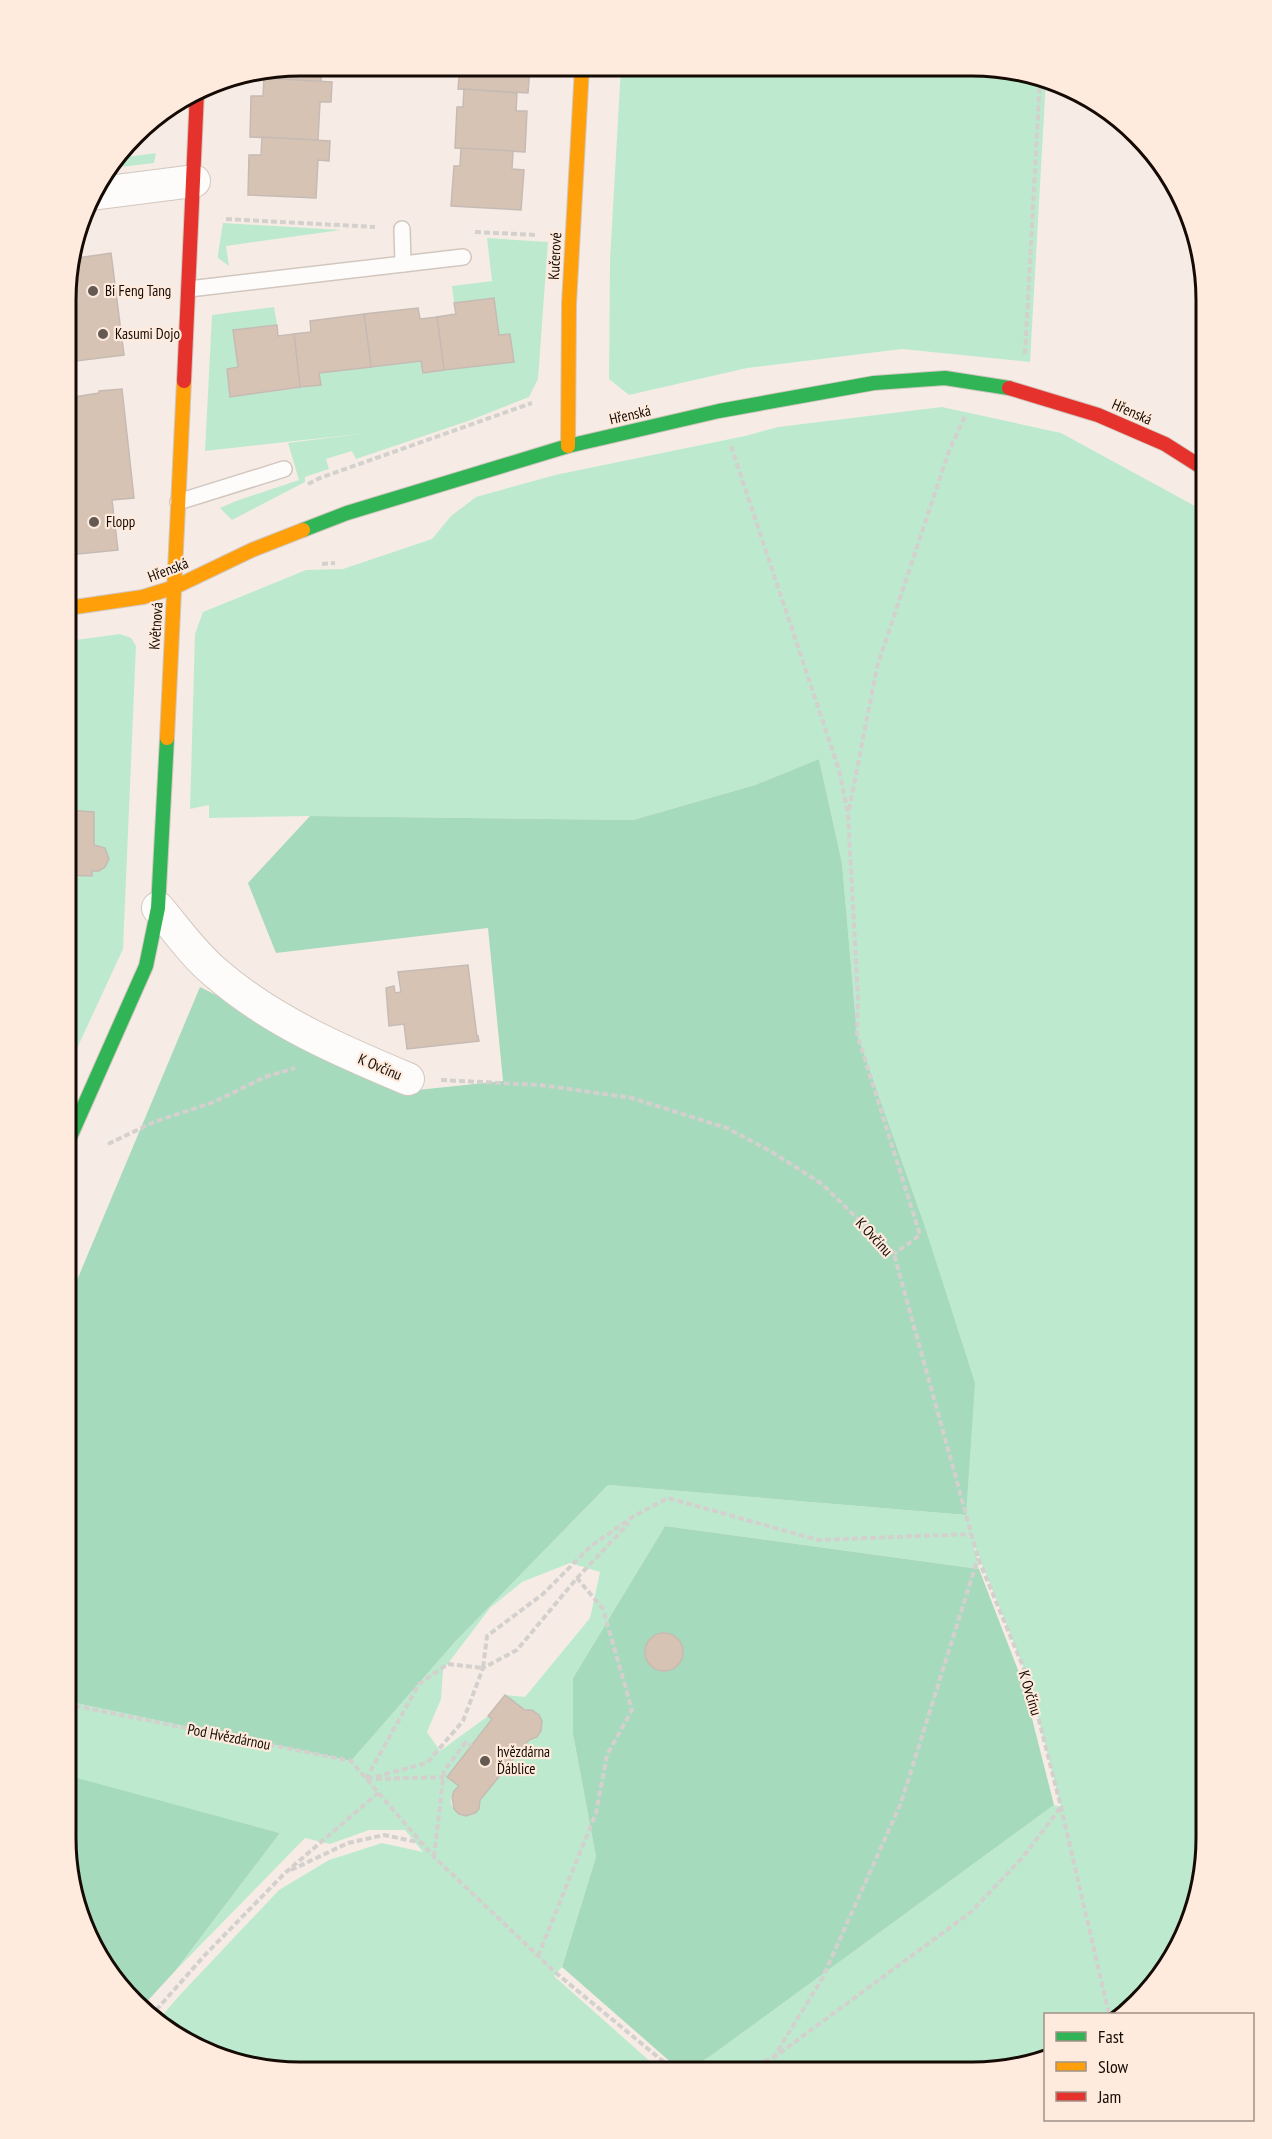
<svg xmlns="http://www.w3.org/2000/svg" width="1272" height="2139" viewBox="0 0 1272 2139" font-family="'PT Sans Narrow',sans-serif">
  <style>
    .green { fill: #bdeacf; fill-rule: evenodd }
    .forest { fill: #a6dabd }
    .building { fill: #d6c3b4; stroke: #c6bbb4; stroke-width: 1.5 }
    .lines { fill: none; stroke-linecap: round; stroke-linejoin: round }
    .lane-casing { stroke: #d1c7bf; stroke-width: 18 }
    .street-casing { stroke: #d1c7bf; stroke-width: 34 }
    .fast-casing { stroke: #d1c7bf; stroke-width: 16 }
    .slow-casing { stroke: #d1c7bf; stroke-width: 16 }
    .jam-casing { stroke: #d1c7bf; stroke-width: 16 }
    .path { stroke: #d3d0cd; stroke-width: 4; stroke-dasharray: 6 3; stroke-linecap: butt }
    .lane { stroke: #fefcfb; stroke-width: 15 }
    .street { stroke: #fefcfb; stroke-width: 32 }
    .fast { stroke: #30b455; stroke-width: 14 }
    .slow { stroke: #ff9f0a; stroke-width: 14 }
    .jam { stroke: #e5322d; stroke-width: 14 }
    .poi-dot { fill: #645a53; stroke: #ffebdd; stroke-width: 2 }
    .labels { text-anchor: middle; stroke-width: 4.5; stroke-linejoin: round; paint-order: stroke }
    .street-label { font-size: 15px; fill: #150b04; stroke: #ffebdd }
    .poi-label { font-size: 15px; fill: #150b04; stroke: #ffebdd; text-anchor: start }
    .rim { fill: none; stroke: #150b04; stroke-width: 3 }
  </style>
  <rect width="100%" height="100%" fill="#f7ece5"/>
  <!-- green -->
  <g class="green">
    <path d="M 621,67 L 1003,68 L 1046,80 L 1030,362 L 902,349 L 747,368 L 629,395 L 609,379 L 610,260 Z"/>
    <path d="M 156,153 L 154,163 L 112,168 L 120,158 Z"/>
    <path d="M 223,223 L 341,230 L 226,246 L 229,266 L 218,258 L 218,254 Z"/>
    <path d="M 487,238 L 548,242 L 538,379 L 529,397 L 471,420 L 356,459 L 352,451 L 326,459 L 329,469 L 305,477 L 305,482 L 232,520 L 220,508 L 236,501 L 299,480 L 288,443 L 359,434 L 205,451 L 212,315 L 274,307 L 277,325 L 234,330 L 238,367 L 227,369 L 231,397 L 320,385 L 319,373 L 421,361 L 462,368 L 513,362 L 510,334 L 499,335 L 494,298 L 454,303 L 452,286 L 492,281 Z"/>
    <path d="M 942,407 L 1061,433 L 1206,512 L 1205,1854 L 1188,1928 L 1158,1981 L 1124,2014 L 1046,2014 L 1045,2058 L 972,2073 L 685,2072 L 712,2055 L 1054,1805 L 1061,1807 L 1029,1681 L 973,1542 L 979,1569 L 665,1526 L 573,1678 L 573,1734 L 596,1857 L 562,1967 L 554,1976 L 662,2072 L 270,2071 L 211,2055 L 156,2023 L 178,1997 L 279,1890 L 329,1860 L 382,1843 L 423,1852 L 405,1830 L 369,1830 L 330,1844 L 305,1838 L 176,1970 L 280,1833 L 66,1776 L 66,1701 L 351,1761 L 454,1643 L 608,1485 L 966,1515 L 923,1221 L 857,1034 L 842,863 L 819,759 L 755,785 L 633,820 L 310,816 L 209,818 L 209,805 L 190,809 L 195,634 L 203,612 L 306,570 L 343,569 L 432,539 L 451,516 L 476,497 L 555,475 L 745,436 L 778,427 ZM 570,1563 L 600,1572 L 590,1618 L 525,1697 L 505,1695 C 511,1699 518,1707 525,1709 C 529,1711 534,1709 538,1714 C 547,1724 540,1737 529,1740 L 480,1800 C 479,1833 432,1807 459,1786 L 447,1777 L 492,1719 L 488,1716 L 440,1751 L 427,1732 L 441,1699 L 443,1670 L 490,1608 L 522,1582 Z"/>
    <path d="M 120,634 L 131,638 L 136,646 L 123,949 L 67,1070 L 68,641 Z"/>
  </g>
  <!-- forest -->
  <g class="forest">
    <path d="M 819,759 L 842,863 L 857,1034 L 923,1221 L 975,1383 L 966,1515 L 608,1485 L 454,1643 L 351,1761 L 66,1701 L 67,1304 L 200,987 L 408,1091 L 503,1081 L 488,928 L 276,953 L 248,883 L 310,816 L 633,820 L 755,785 Z"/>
    <path d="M 665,1526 L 979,1569 L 1023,1683 L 1054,1805 L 712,2055 L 685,2072 L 682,2072 L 562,1967 L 596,1857 L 573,1734 L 573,1678 Z"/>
    <path d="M 66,1775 L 280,1833 L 176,1970 L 141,2008 L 114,1981 L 84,1928 L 66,1839 Z"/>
  </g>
  <!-- building -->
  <g class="building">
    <path d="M 300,66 L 321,66 L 321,82 L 252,78 L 252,75 Z"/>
    <path d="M 460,66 L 530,67 L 528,93 L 458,89 Z"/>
    <path d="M 264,78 L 332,82 L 331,102 L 320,102 L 318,140 L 250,137 L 251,96 L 263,96 Z"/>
    <path d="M 464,89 L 517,93 L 516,111 L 527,111 L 525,152 L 455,148 L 457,107 L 463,107 Z"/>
    <path d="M 262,137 L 330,141 L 329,161 L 318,160 L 316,198 L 248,195 L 249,155 L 261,155 Z"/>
    <path d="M 461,148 L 513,151 L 512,169 L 524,170 L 521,210 L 451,206 L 454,166 L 460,166 Z"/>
    <path d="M 111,253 L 124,355 L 68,362 L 68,270 L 71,259 Z"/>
    <path d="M 494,298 L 499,335 L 510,334 L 514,362 L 444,370 L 437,317 L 456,314 L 454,303 Z"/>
    <path d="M 418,308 L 420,319 L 437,317 L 444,370 L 423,373 L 421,361 L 371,367 L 364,314 Z"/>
    <path d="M 364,314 L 371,367 L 319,373 L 321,385 L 300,387 L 294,334 L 311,332 L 310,321 Z"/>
    <path d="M 277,325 L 278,336 L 294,334 L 300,387 L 230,397 L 227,369 L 238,367 L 233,330 Z"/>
    <path d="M 122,389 L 134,498 L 112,500 L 118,550 L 68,555 L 68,398 L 99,393 L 99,391 Z"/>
    <path d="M 67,810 L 94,812 L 94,845 L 105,848 L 109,859 L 105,867 L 99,871 L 92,871 L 92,876 L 67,875 Z"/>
    <path d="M 468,965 L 477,1037 L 478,1036 L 479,1041 L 407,1049 L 404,1024 L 389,1026 L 386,988 L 394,986 L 395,993 L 401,992 L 398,972 Z"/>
    <circle cx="664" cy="1652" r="19"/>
    <path d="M 505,1695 L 525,1710 L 532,1710 L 539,1715 L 542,1721 L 541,1731 L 537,1737 L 529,1740 L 480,1800 L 479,1809 L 475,1813 L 466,1816 L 459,1814 L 454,1809 L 452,1797 L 454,1791 L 459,1786 L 447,1777 L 492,1719 L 488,1716 Z"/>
  </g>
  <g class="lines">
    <!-- lane casing -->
    <g class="lane-casing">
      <g id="lane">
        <path d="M 402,229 L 403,264"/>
        <path d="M 189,289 L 463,257"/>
        <path d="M 178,502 L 284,469"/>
      </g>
    </g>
    <!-- street casing -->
    <g class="street-casing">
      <g id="street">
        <path d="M 92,194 L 194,181"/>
        <path d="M 158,908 C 176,929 194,955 216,973 C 271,1021 341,1051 408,1079"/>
      </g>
    </g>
    <!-- fast casing -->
    <g class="fast-casing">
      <g id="fast">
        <path d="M 303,530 L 347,513 L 568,446 L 719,411 L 874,383 L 945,378 L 1009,388"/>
        <path d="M 67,1144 L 146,966 L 158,908 L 167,738"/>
      </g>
    </g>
    <!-- slow casing -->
    <g class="slow-casing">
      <g id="slow">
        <path d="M 568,446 L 569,304 L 582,67"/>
        <path d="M 68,608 L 143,597 L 175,587 L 252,550 L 303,530"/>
        <path d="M 167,738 L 184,381"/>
      </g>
    </g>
    <!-- jam casing -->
    <g class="jam-casing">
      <g id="jam">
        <path d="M 184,381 L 197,92"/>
        <path d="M 1009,388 L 1098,415 L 1165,444 L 1206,470"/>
      </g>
    </g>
    <!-- path -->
    <g class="path">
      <path d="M 226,219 L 375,227"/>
      <path d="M 475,232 L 537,235"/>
      <path d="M 1025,354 L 1040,78"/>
      <path d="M 731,446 L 839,770 L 848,814 L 858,997 L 857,1034 L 920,1235 L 894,1254"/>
      <path d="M 308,484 L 320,478 L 532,403"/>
      <path d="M 322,564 L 335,563"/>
      <path d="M 849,810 L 877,667 L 949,451 L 965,416"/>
      <path d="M 441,1080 L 540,1085 L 632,1098 L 727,1128 L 772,1152 L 822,1184 L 894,1254 L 978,1558 L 1029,1681 L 1061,1807 L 1109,2014"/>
      <path d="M 108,1144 L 154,1122 L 214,1102 L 265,1077 L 295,1068"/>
      <path d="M 66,1704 L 351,1761 L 434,1857 L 556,1973 L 676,2072"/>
      <path d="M 366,1779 L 419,1684 L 448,1664 L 483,1668 L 487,1636 L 543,1594 L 591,1546 L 634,1516 L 668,1498 L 818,1540 L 971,1534"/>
      <path d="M 367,1779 L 427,1763 L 463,1721 L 483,1668 L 517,1650 L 577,1578 L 629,1523"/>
      <path d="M 376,1779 L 444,1777"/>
      <path d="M 434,1857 L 444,1771 L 466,1742 L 471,1746"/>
      <path d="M 291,1870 L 348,1843 L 384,1835 L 422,1843"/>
      <path d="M 538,1956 L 596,1813 L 607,1755 L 632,1710 L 603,1609 L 577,1578"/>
      <path d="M 150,2017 L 204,1956 L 285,1873 L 378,1793"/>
      <path d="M 773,2058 L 822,1979 L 901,1803 L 978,1558"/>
      <path d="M 739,2072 L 773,2058 L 971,1912 L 1023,1857 L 1061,1807"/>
    </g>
    <!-- lane -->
    <use href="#lane" class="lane"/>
    <!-- street -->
    <use href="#street" class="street"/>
    <!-- fast -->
    <use href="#fast" class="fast"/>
    <!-- slow -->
    <use href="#slow" class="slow"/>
    <!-- jam -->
    <use href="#jam" class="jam"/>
  </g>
  <!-- markers -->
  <g class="poi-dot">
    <circle cx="93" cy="291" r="6"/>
    <circle cx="103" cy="334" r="6"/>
    <circle cx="94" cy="522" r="6"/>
    <circle cx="485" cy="1761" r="6"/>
  </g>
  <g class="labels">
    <!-- street labels -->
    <g class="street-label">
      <text transform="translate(555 256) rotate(-87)" y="5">Kučerové</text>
      <text transform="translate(1132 412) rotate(24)" y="5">Hřenská</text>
      <text transform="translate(630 415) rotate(-13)" y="5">Hřenská</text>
      <text transform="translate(168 570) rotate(-21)" y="5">Hřenská</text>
      <text transform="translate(156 626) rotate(-86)" y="5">Květnová</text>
      <text transform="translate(380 1067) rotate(23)" y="5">K Ovčínu</text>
      <text transform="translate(874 1237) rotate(47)" y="5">K Ovčínu</text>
      <text transform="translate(1030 1693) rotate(73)" y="5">K Ovčínu</text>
      <text transform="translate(229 1737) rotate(11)" y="5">Pod Hvězdárnou</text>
    </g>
    <!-- poi labels -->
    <g class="poi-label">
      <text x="105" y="296">Bi Feng Tang</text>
      <text x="115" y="339">Kasumi Dojo</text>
      <text x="106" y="527">Flopp</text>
      <text x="497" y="1757">hvězdárna<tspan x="497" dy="17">Ďáblice</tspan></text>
    </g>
  </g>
  <!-- crop -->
  <path d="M0 0H1272V2139H0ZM300 76H972A224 224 0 0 1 1196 300V1838A224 224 0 0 1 972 2062H300A224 224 0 0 1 76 1838V300A224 224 0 0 1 300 76Z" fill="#ffebdd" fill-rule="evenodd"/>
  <path class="rim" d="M300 76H972A224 224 0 0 1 1196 300V1838A224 224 0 0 1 972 2062H300A224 224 0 0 1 76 1838V300A224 224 0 0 1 300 76Z"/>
  <!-- legend -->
  <rect x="1044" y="2013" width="210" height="108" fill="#ffebdd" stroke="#a19186" stroke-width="1.5"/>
  <rect x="1056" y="2032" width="30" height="9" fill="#30b455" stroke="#a19186" stroke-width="1.5"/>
  <text x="1098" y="2043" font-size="18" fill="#150b04">Fast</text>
  <rect x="1056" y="2062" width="30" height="9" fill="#ff9f0a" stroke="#a19186" stroke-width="1.5"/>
  <text x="1098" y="2073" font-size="18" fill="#150b04">Slow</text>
  <rect x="1056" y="2092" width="30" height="9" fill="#e5322d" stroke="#a19186" stroke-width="1.5"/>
  <text x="1098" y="2103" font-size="18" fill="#150b04">Jam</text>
</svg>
